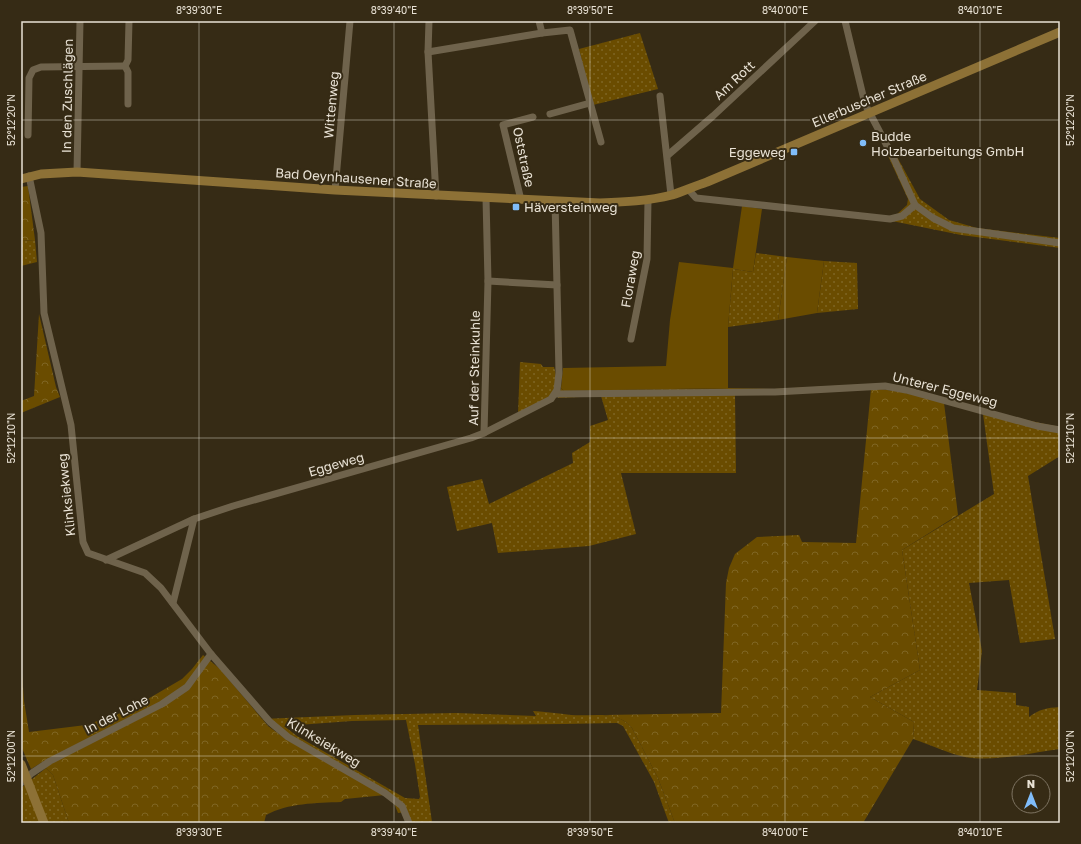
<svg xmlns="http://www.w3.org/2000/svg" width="1081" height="844" viewBox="0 0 1081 844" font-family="'Golos Text',sans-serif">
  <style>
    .grass { fill: url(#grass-dots); fill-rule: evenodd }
    .forest { fill: url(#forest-crowns) }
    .garden { fill: #6a4c00 }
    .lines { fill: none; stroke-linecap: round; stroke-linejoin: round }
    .minor { stroke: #6f634c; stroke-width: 7 }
    .major { stroke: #8d7136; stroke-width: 9 }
    .ticks { fill: none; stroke: #e9e2d5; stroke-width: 1; stroke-opacity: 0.45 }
    .poi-dot { fill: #80bdfa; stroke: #362b15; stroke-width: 1.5 }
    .labels { text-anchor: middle; stroke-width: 4; stroke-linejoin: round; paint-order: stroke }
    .street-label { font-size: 13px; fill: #e9e2d5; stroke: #362b15 }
    .poi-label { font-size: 13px; fill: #e9e2d5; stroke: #362b15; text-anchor: start }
    .neatline { fill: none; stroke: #e9e2d5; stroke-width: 1.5 }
    .ticks-label { font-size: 10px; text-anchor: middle; fill: #e9e2d5 }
  </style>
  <defs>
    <pattern id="grass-dots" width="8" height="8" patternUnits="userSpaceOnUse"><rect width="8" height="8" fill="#6a4c00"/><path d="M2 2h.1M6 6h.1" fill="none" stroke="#7f6624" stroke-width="1.8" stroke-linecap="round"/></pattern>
    <pattern id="forest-crowns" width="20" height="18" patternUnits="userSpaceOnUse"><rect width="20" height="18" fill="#6a4c00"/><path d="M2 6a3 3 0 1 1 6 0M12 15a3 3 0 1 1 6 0" fill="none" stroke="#7f6624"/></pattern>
  </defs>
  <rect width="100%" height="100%" fill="#362b15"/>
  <!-- grass -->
  <g class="grass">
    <path d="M 640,33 L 658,89 L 593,105 L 579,49 Z"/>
    <path d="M 895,153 L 920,199 L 949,220 L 977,228 L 1060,238 L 1060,248 L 961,235 L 892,221 L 896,215 L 907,205 L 908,199 L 888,156 Z"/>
    <path d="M 35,240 L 37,262 L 21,266 L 21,241 Z"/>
    <path d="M 756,253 L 787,257 L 778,320 L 728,327 L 733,269 L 753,272 Z"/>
    <path d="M 824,261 L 857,263 L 858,309 L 817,313 Z"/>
    <path d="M 520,362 L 541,364 L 543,367 L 554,367 C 558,378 555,386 552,396 L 518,414 Z"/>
    <path d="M 873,384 L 1040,423 L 1060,427 L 1060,456 L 1028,476 L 1055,639 L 1020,643 L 1009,580 L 969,583 L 982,651 L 977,690 L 1016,693 L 1016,705 L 1029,707 L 1029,717 C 1040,709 1046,708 1060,707 L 1060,749 C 1029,753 996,762 965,757 C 950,754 928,744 913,739 L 914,722 L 870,697 L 920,670 L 902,550 L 994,494 L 983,414 L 906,392 L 885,389 L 735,395 L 736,473 L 621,473 L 636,534 L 589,546 L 498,553 L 492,523 L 457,531 L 447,487 L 482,479 L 489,504 L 573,463 L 572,453 L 590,442 L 590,426 L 608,420 L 601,396 L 558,398 L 561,388 L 564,391 L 728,388 L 774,389 Z"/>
    <path d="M 533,711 C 546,712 558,713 571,715 C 592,717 617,709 632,728 L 658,778 L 675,823 L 669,823 L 654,782 L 623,726 L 617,723 L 565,724 L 418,725 L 432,822 L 411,823 L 406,812 L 398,813 L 394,803 L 385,795 L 287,740 L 262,719 L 355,715 L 456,713 L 536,716 ZM 406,720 L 415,764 L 420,797 L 419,799 L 405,798 L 297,736 L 284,726 L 352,721 Z"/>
    <path d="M 46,768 L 53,775 L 69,823 L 21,823 L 21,788 Z"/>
  </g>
  <!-- forest -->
  <g class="forest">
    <path d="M 28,186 L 35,240 L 21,241 L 21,187 Z"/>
    <path d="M 39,314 L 56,387 L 60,397 L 21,413 L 21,401 L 34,396 Z"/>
    <path d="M 871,389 C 896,389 919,396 944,403 L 958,515 L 902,550 L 920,670 L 870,697 L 914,722 L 913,739 L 863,823 L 675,823 L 658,778 L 632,728 C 624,718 615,717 604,715 L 721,713 L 726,583 L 729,568 L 735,554 L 757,537 L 799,535 L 802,542 L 856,543 Z"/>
    <path d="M 203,655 L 220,669 L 268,726 L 287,740 L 385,795 L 345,799 L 341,802 C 316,803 288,803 266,815 L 264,823 L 69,823 L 53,775 L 46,768 L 44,761 L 31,769 L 21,746 L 21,659 L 24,701 L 29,732 L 86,725 L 129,710 L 182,679 L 192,669 Z"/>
  </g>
  <!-- garden -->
  <g class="garden">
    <path d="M 742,206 L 762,209 L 753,272 L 733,269 L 728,327 L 728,388 L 564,391 L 561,388 L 563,368 L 666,366 L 670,320 L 679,262 L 733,268 Z"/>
    <path d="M 787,257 L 824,261 L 817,313 L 778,320 Z"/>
  </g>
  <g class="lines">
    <!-- minor -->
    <g class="minor">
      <path d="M 429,21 L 428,52 L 436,196"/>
      <path d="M 539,21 L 542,33 L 570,30 L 601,142"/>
      <path d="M 845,21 L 865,104 L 894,159 L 915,205 L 933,218 L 953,228 L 1060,243"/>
      <path d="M 428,52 L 542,33"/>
      <path d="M 660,96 L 671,195"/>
      <path d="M 128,104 L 128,72 L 125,66 L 128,60 L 129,21"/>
      <path d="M 550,114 L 590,103"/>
      <path d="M 28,135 L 29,78 L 33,70 L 41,67 L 125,66"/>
      <path d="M 668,155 L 713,116 L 815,21"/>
      <path d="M 77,172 L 80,21"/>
      <path d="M 29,176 L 41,233 L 44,313 L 71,425 L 83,542 L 88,553 L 145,573 L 161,588 L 211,654 L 270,722 L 288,737 L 385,793 L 402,806 L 409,823"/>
      <path d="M 688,189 L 696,198 L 890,219 L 902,216 L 915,205"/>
      <path d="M 335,190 L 350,21"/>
      <path d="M 521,200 L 503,125 L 533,117"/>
      <path d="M 488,281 L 557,285"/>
      <path d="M 631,339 L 647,259 L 648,200"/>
      <path d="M 556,394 L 775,392 L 885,386 L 906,390 L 1037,426 L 1060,430"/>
      <path d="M 484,433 L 488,281 L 486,198"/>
      <path d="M 106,560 L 194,519 L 233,506 L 471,438 L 484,433 L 551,399 L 557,390 L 559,373 L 555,201"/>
      <path d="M 173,603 L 194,519"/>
      <path d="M 21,783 L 32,773 L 50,761 L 162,704 L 187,687 L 211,654"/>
    </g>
    <!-- major -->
    <g class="major">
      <path d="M 21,179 L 41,174 L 77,172 L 335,190 L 600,203 C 624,202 648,201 672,195 C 684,191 695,186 707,182 L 1060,32"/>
      <path d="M 21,764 L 44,823"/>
    </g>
  </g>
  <!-- ticks -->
  <path class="ticks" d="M 199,21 L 199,823M 394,21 L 394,823M 590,21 L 590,823M 785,21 L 785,823M 980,21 L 980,823M 21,120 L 1060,120M 21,438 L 1060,438M 21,756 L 1060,756"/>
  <!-- markers -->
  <g class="poi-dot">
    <circle cx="863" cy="143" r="4"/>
    <rect x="790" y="148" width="8" height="8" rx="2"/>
    <rect x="512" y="203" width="8" height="8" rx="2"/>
  </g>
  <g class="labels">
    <!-- street labels -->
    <g class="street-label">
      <text transform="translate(734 80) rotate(-43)" y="5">Am Rott</text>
      <text transform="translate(67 96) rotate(-89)" y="5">In den Zuschlägen</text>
      <text transform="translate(869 99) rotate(-23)" y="5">Ellerbuscher Straße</text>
      <text transform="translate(331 105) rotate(-85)" y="5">Wittenweg</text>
      <text transform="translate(524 157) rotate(78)" y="5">Oststraße</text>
      <text transform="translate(356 178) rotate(4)" y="5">Bad Oeynhausener Straße</text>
      <text transform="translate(630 279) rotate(-80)" y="5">Floraweg</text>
      <text transform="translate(474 368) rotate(-89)" y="5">Auf der Steinkuhle</text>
      <text transform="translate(945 389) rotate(14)" y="5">Unterer Eggeweg</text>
      <text transform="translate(336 464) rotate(-16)" y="5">Eggeweg</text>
      <text transform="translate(66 495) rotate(-96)" y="5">Klinksiekweg</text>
      <text transform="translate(116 714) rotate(-27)" y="5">In der Lohe</text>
      <text transform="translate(324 742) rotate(31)" y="5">Klinksiekweg</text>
    </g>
    <!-- poi labels -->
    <g class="poi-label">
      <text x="871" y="141">Budde<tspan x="871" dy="15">Holzbearbeitungs GmbH</tspan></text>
      <text x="786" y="157" text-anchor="end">Eggeweg</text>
      <text x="524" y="212">Häversteinweg</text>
    </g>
  </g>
  <!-- border -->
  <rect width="1081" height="844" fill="none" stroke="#362b15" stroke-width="44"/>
  <!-- north arrow -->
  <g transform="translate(1031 794)"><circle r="19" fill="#362b15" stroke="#7e7462"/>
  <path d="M0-3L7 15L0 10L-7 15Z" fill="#80bdfa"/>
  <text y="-6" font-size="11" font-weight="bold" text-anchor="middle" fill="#e9e2d5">N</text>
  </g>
  <rect x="22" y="22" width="1037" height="800" class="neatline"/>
  <g class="ticks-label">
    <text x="199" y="14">8°39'30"E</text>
    <text x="394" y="14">8°39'40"E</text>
    <text x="590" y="14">8°39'50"E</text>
    <text x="785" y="14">8°40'00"E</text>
    <text x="980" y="14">8°40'10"E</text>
    <text transform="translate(11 120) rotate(-90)" y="4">52°12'20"N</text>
    <text transform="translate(1070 120) rotate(-90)" y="4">52°12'20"N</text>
    <text transform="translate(11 438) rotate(-90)" y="4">52°12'10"N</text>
    <text transform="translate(1070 438) rotate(-90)" y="4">52°12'10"N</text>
    <text transform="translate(11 756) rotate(-90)" y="4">52°12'00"N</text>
    <text transform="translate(1070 756) rotate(-90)" y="4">52°12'00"N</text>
    <text x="199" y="836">8°39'30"E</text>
    <text x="394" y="836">8°39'40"E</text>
    <text x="590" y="836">8°39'50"E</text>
    <text x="785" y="836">8°40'00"E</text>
    <text x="980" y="836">8°40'10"E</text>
  </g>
</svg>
